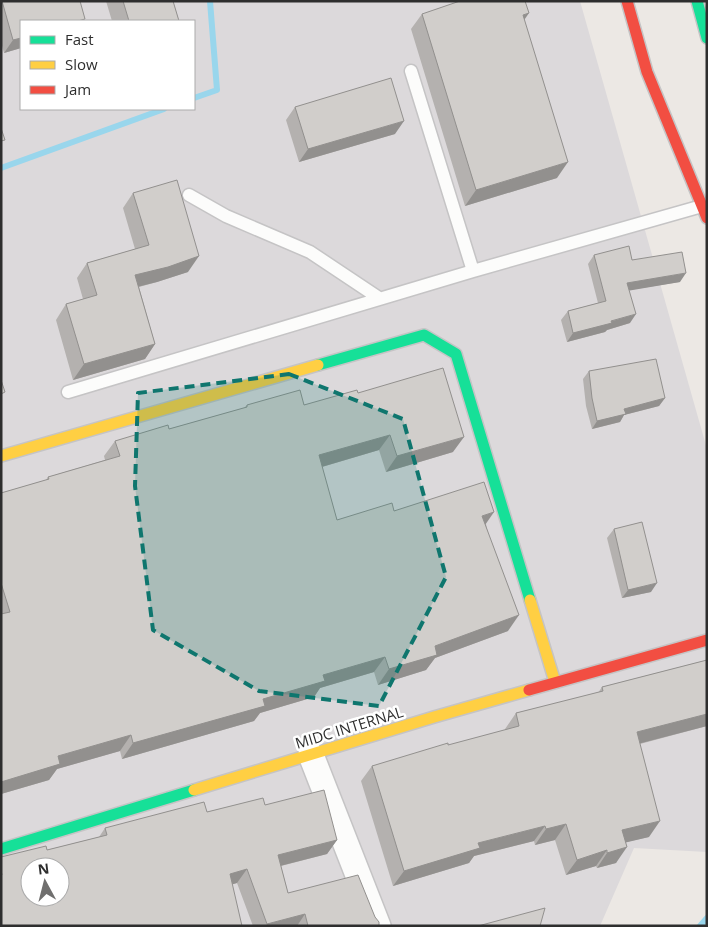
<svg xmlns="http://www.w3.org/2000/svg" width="708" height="927" font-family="'Open Sans',sans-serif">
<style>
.industrial{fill:#dcd9db;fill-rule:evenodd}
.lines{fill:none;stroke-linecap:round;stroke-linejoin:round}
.stream{stroke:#99d6ec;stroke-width:6}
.lane-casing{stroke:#c5c4c5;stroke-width:15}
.street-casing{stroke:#c5c4c5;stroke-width:28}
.fast-casing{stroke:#c5c4c5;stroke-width:14}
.slow-casing{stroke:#c5c4c5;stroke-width:14}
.jam-casing{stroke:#c5c4c5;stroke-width:14}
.lane{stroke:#fcfcfb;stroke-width:12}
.street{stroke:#fcfcfb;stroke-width:25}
.fast{stroke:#16e098;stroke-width:11}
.slow{stroke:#ffcf43;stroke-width:11}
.jam{stroke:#f24e42;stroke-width:11}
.wall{fill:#b4b1af}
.shaded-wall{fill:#92908e}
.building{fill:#d1cecb;stroke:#92908e;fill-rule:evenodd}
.marked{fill:#0f766e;fill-opacity:0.2;stroke:#0f766e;stroke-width:4;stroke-dasharray:10 6;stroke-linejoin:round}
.labels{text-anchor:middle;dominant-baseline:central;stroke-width:5;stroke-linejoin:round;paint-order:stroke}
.street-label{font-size:15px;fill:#2e2e2e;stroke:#fff}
</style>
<rect width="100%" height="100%" fill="#ece8e4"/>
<path class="industrial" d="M1 1H580L707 449V852L634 848 600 926H1ZM21 21H194V109H21ZM30 867H60V897H30Z"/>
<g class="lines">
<path class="stream" d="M194 98 217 90 210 1
M1 168 164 109
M700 926 707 918"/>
<defs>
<path id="lane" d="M411 71 473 271
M189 195 226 216 310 252 379 298
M68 392 473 271 702 206"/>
<path id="street" d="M311 755 378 926"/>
<path id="fast" d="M697 1 707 38
M318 365 424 335 456 354 530 600
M1 849 194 790"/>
<path id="slow" d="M1 456 318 365
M530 600 555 682
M194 790 434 717 529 690"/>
<path id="jam" d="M627 1 647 72 707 218
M529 690 707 640"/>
</defs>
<use href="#lane" class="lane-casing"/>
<use href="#street" class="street-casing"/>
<use href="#fast" class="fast-casing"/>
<use href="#slow" class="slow-casing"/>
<use href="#jam" class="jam-casing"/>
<use href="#lane" class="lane"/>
<use href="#street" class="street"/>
<use href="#fast" class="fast"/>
<use href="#slow" class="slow"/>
<use href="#jam" class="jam"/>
</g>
<path class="wall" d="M1 1H80L21 21V48L4 53 1 42Z
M106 1H173L179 21H112Z
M422 14 524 19 557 178 465 206 411 29Z
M295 107 395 134 299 162 286 120Z
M133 193 188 272 157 282 139 287 155 344 145 359 73 380 56 320 66 304 83 299 77 278 87 263 135 249 123 208Z
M594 255 632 260 680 282 629 290 630 323 607 330 605 332 567 342 561 320 568 311 598 303 588 264Z
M589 371 665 398 659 406 624 415 620 422 592 429 586 406 583 379Z
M358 393 453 452 386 472 379 450 322 467 337 520 394 511 486 524 508 631 435 658 426 670 378 685 374 672 320 688 314 697 260 713 254 721 122 759 120 751 57 769 49 780 1 794V493L46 480 48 477 105 460 104 456 115 441 169 429 244 408 247 405H304Z
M614 529 651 592 622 598 607 538Z
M707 660V726L640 744 649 837 626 842 616 863 597 868 596 866 566 875 555 840 535 845 534 841 474 856 469 863 393 886 361 781 372 766 505 730V729L516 713 598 693 602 687Z
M265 805 337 840 327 854 281 866 288 893 375 917 379 926H253L237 883 1 926V857L47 850 99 837 105 828 207 812Z"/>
<path class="shaded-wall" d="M529 13 518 29 523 15Z
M21 38V48L4 53 13 40Z
M404 121 395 134 299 162 308 149Z
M568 162 557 178 465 206 476 190Z
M199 256 188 272 157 282 125 290 135 275Z
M686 273 680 282 621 292 627 283Z
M636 314 630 323 607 330 605 332 567 342 573 333Z
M155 344 145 359 73 380 84 364Z
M665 398 659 406 624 415 620 422 592 429 597 421 624 409Z
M390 435 379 450 308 471 319 455Z
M464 437 453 452 386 472 397 456Z
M494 512 483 528 482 516Z
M657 583 651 592 622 598 628 590Z
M519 615 508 631 435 658 426 670 378 685 389 669 435 646Z
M385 657 374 672 320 688 314 697 260 713 254 721 122 759 133 743 263 699 323 675Z
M707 714V726L626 747 637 732Z
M131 735 120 751 57 769 49 780 1 794V782L58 756Z
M660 821 649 837 611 846 622 830Z
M566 824 555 840 535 845 546 829Z
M545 826 534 841 474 856 469 863 393 886 404 871 478 843Z
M337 840 327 854 268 869 278 855Z
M627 847 616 863 597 868 607 853Z
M607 850 596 866 566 875 577 860Z
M247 869 237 883 220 888 230 874Z
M305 914 297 926H266L267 924Z"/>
<path class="building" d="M2 1H80L85 19 78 21H21V38L13 40Z
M123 1H173L179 21H129Z
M460 1H525L529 13 523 15 568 162 476 190 422 14Z
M391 78 404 121 308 149 295 107Z
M1 128 5 140 1 141Z
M177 180 199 256 168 267 135 275 155 344 84 364 66 304 97 295 87 263 149 245 133 193Z
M629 246 632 260 682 252 686 273 627 283 636 314 611 321 612 323 573 333 568 311 606 301 594 255Z
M656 359 665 398 624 409 626 414 597 421 592 398 589 371Z
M443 368 464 437 397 456 390 435 319 455 337 520 392 503 394 511 484 482 494 512 482 516 519 615 435 646 437 655 389 669 385 657 323 675 325 681 263 699 265 706 133 743 131 735 58 756 60 764 1 782V614L10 612 1 583V493L49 479 48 477 120 456 115 441 168 425 169 429 247 407V405L300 390 304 405 357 390 358 393Z
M1 380 5 392 1 394Z
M642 522 657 583 628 590 614 529Z
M707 660V714L637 732 660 821 622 830 627 847 607 853V850L577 860 566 824 546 829 545 826 478 843 480 848 404 871 372 766 448 743V745L519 726 516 713 603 691 602 687Z
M324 790 337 840 278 855 288 893 358 875 375 917 379 922V926H308L305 914 267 924 247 869 230 874 242 926H1V876L2 875 1 870V857L46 846 47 850 107 835 105 828 204 802 207 812 263 798 265 805ZM30 867H60V897H30Z
M545 908 540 926H478Z"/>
<path class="marked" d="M289 374 403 419 446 577 379 706 259 691 153 630 135 486 138 393Z"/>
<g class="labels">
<g class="street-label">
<text transform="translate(349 727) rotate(-17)">MIDC INTERNAL</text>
</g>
</g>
<rect width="708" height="927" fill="none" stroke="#2e2e2e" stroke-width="5"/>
<rect x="20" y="20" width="175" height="90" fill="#ffffff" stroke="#ababab"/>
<rect x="30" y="36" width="25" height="8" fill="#16e098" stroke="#ababab"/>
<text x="65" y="45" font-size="15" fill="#2e2e2e">Fast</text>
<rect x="30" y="61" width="25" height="8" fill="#ffcf43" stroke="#ababab"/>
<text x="65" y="70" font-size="15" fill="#2e2e2e">Slow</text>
<rect x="30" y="86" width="25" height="8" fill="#f24e42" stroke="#ababab"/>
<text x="65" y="95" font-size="15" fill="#2e2e2e">Jam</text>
<g transform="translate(45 882) rotate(353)"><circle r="24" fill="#ffffff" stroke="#ababab"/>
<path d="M0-4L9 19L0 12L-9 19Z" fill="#706f6e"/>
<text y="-8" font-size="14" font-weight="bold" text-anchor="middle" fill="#2e2e2e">N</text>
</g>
</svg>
